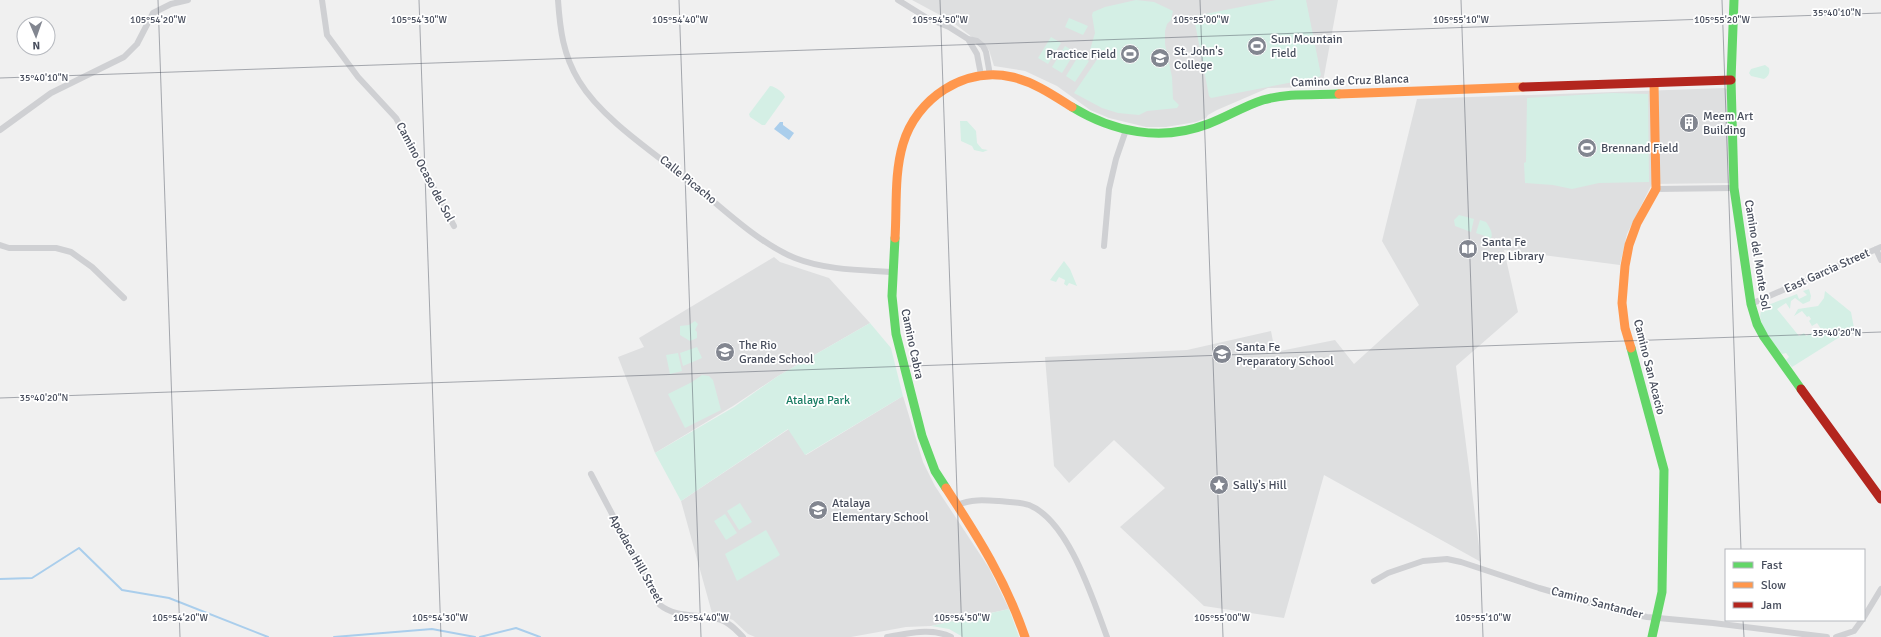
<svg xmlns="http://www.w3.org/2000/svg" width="1881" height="637" font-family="Signika,sans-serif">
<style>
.education{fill:#dedfe0}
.green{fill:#d4efe5}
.water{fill:#aaceec}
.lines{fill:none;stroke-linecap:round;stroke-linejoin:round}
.stream{stroke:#aaceec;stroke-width:2}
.street{stroke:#cfd0d3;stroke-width:6}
.fast{stroke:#63d668;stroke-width:9}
.slow{stroke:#ff974d;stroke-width:9}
.jam{stroke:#b3261e;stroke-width:9}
.ticks{fill:none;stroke:#474d5c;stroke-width:1;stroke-opacity:0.45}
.labels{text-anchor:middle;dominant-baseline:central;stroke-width:3.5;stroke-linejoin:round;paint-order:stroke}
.poi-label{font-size:12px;fill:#474d5c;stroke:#fff;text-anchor:start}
.street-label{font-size:12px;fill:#474d5c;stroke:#fff}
.park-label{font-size:12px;fill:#197c63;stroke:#fff}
.ticks-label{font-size:10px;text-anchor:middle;fill:#474d5c;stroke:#fff;stroke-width:3.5;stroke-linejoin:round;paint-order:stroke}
</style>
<rect width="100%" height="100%" fill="#f0f0f0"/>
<path class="education" d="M912 0H1338L1322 87 1268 88 1217 110 1208 115 1206 118 1196 122 1166 127H1146L1109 118 1090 110 1057 86 1025 71 994 66 989 50 951 21Z
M1724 88 1727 89 1729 183 1652 184 1627 234 1620 265 1504 250 1518 312 1456 366 1481 562 1324 475 1284 618 1204 606 1120 527 1165 488 1114 440 1069 483 1054 466 1045 357 1187 350 1271 331 1275 352 1335 340 1354 364 1419 305 1382 241 1417 99Z
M774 257 780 262 829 278 870 323 778 376 733 406 655 453 618 357 644 347 639 338Z
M903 396 923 462 935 486 989 568 1009 609 931 626 906 627 851 637H755L748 634 733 620 712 613 681 501 789 429 806 455Z"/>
<path class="green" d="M1136 0 1154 2 1173 11 1171 20 1167 24 1165 31V44L1172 77 1173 99 1179 105 1177 108 1147 111 1139 115 1118 113 1102 108 1074 93 1098 58 1090 50 1095 33 1092 15 1093 12 1105 7Z
M1276 0H1306L1321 75 1319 77 1211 98 1209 96 1194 18 1195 16Z
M1069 18 1088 26 1083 35 1065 27Z
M1051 37 1061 43 1048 64 1038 58Z
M1065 46 1075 52 1062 73 1052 67Z
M1079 55 1089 61 1075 82 1066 76Z
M1765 65 1769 68C1770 73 1769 76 1764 79L1751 76 1749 73 1751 69Z
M770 86C775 86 784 93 785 97L765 125H762L750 117 749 114Z
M1613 93 1648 94 1649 182 1599 183 1572 189 1553 185 1525 183 1524 163 1526 162 1527 98Z
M960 121H967L976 131 977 143 982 149 988 150 983 152 974 150 972 146 961 141Z
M1459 215 1474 219 1471 232 1455 226 1454 220Z
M1480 220 1486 222C1491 229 1496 238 1486 242L1487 240 1484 239 1485 236 1476 233Z
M1064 261 1070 269 1077 286 1069 283 1067 286 1064 284 1065 280 1059 277 1056 282 1050 280Z
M1809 289 1811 296 1810 301 1803 304 1795 298 1791 301 1790 309 1786 303 1777 309 1799 336 1804 333 1806 336 1821 329 1817 323 1812 326 1809 321 1811 319 1809 316 1807 317 1802 311 1794 316 1798 309 1818 306 1824 298 1825 291 1851 312 1854 328 1792 367 1786 360 1789 357 1786 353 1782 354C1775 344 1751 318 1764 308 1773 302 1787 298 1797 294L1799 299 1807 295 1803 291Z
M695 321 698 324 695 330 697 332V338L690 341 680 335V326L689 325Z
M870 323 891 348 903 396 805 455 788 429 681 501 655 453 734 407 778 376Z
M697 347 702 358 683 366 680 353Z
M678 353 682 371 670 374 666 355Z
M702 375 709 376 713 380 721 410 685 428 668 394 692 382Z
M740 503 752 522 739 530 727 511Z
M725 514 737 533 726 540 714 521Z
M766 530 780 555 737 581 725 554Z
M1009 609 1019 637H963L949 629 931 626Z"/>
<path class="water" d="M780 122H783V125L794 133 789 140 774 129Z"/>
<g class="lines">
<path class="stream" d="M0 579 32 578 79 548 122 590 169 598 268 637
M334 637 432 629 475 637
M480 637 516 628 540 637"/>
<path class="street" d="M322 0 327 35 358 77 396 118 454 226
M558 0C560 29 563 55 579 81 602 119 653 152 688 180 718 204 759 244 795 258 825 270 861 270 893 272
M898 0 927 18 949 27 968 39 977 41 983 46 986 52 990 75
M968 39 977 54 981 75
M0 130 51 93 124 57 137 44 153 13 171 4 188 0
M1656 189 1734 188
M0 245 9 248H56L71 252 92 267 124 298
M1104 246 1109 189 1116 159 1126 130
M1876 249 1881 260
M1751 304 1881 247
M591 474 660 605C677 619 701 613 721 620 730 623 736 630 743 637
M957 505C971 499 984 500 999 501 1009 502 1020 502 1029 505 1069 521 1093 600 1107 637
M1374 581 1388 573 1423 561 1447 559 1461 562 1539 588 1622 612 1647 617 1713 623 1827 637
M1864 617 1881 589
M887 637C907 634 931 627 951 637
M1836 637 1854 631 1862 620"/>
<path class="fast" d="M1734 0 1731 80 1734 188 1751 304 1757 324 1764 337 1801 389
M1072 107C1113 132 1161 142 1208 124 1227 117 1244 106 1263 100 1287 93 1314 95 1339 94
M895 238 892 296 896 334 922 436 935 471 946 488
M1631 348 1664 470 1662 592 1652 637"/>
<path class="slow" d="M1339 94 1523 87
M895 238C897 207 894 174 903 144 916 99 964 66 1012 77 1034 82 1053 95 1072 107
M1631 348 1625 328 1622 303 1625 266 1629 245 1637 223 1656 189 1654 83
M946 488C978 537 1006 581 1025 637"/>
<path class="jam" d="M1523 87 1731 80
M1801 389 1881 499"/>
</g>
<path class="ticks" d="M158 0 180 637M419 0 441 637M679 0 701 637M940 0 962 637M1200 0 1223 637M1461 0 1483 637M1722 0 1741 550M0 78 1881 13M0 398 1881 332M1743 620 1744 637"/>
<defs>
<symbol id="stadium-disc" viewBox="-11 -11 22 22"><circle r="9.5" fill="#828690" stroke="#fff"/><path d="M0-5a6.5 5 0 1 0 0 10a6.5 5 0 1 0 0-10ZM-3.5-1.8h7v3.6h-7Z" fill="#fff"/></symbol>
<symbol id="university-disc" viewBox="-11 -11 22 22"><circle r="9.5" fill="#828690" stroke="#fff"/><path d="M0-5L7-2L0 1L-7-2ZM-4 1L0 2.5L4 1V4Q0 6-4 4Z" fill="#fff"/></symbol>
<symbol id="building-disc" viewBox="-11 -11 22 22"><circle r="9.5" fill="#828690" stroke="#fff"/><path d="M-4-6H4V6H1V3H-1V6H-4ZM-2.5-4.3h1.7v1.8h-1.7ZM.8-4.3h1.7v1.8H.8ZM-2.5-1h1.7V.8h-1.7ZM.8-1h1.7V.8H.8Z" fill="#fff"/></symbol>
<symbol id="library-disc" viewBox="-11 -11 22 22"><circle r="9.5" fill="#828690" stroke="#fff"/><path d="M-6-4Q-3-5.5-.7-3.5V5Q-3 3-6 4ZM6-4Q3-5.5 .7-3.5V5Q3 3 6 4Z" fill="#fff"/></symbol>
<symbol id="school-disc" viewBox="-11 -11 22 22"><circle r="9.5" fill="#828690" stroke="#fff"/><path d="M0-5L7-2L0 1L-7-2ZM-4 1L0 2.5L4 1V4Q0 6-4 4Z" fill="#fff"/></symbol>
<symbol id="sight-disc" viewBox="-11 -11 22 22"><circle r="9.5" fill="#828690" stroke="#fff"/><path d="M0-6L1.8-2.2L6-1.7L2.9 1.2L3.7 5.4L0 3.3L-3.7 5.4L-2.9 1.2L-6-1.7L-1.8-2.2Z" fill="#fff"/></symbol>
</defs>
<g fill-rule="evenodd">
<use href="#stadium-disc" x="1246" y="35" width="22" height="22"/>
<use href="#stadium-disc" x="1119" y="43" width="22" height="22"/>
<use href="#university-disc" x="1149" y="47" width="22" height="22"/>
<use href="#building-disc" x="1678" y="112" width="22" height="22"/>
<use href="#stadium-disc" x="1576" y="137" width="22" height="22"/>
<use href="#library-disc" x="1457" y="238" width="22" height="22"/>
<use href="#school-disc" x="714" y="341" width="22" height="22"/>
<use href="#school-disc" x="1211" y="343" width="22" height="22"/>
<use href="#sight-disc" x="1208" y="474" width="22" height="22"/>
<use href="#school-disc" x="807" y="499" width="22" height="22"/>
</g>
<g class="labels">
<g class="poi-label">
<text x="1271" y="39">Sun Mountain<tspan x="1271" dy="14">Field</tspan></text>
<text x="1174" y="51">St. John's<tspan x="1174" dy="14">College</tspan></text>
<text x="1116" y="54" text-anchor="end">Practice Field</text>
<text x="1703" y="116">Meem Art<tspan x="1703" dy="14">Building</tspan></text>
<text x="1601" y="148">Brennand Field</text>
<text x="1482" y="242">Santa Fe<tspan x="1482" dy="14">Prep Library</tspan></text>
<text x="739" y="345">The Rio<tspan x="739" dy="14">Grande School</tspan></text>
<text x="1236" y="347">Santa Fe<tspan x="1236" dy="14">Preparatory School</tspan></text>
<text x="1233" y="485">Sally's Hill</text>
<text x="832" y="503">Atalaya<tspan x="832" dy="14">Elementary School</tspan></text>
</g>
<g class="street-label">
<text transform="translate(1350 81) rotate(-2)">Camino de Cruz Blanca</text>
<text transform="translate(425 172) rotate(62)">Camino Ocaso del Sol</text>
<text transform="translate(688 180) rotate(39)">Calle Picacho</text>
<text transform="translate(1757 255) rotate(81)">Camino del Monte Sol</text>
<text transform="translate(1827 271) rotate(-24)">East Garcia Street</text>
<text transform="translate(912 344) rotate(78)">Camino Cabra</text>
<text transform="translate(1649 367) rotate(76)">Camino San Acacio</text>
<text transform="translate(636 559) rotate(61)">Apodaca Hill Street</text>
<text transform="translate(1597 603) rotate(15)">Camino Santander</text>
</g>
<g class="park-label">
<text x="818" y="400">Atalaya Park</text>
</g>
</g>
<g class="ticks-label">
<text x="1837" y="16">35°40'10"N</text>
<text x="158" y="23">105°54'20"W</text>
<text x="419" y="23">105°54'30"W</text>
<text x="680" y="23">105°54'40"W</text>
<text x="940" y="23">105°54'50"W</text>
<text x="1201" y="23">105°55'00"W</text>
<text x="1461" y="23">105°55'10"W</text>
<text x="1722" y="23">105°55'20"W</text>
<text x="44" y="81">35°40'10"N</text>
<text x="1837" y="336">35°40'20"N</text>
<text x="44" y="401">35°40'20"N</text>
<text x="180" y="621">105°54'20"W</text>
<text x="440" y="621">105°54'30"W</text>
<text x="701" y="621">105°54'40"W</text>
<text x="962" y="621">105°54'50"W</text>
<text x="1222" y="621">105°55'00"W</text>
<text x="1483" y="621">105°55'10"W</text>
</g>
<rect x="1725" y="549" width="140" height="72" fill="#ffffff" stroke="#b5b8be"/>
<rect x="1733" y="562" width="20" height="6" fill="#63d668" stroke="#b5b8be"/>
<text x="1761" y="569" font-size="12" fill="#474d5c">Fast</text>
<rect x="1733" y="582" width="20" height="6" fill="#ff974d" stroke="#b5b8be"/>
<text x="1761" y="589" font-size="12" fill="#474d5c">Slow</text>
<rect x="1733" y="602" width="20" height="6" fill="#b3261e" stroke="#b5b8be"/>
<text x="1761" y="609" font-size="12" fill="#474d5c">Jam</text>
<g transform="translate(36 36) rotate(178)"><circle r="19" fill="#ffffff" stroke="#b5b8be"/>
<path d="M0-3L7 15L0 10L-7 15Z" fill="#828690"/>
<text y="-6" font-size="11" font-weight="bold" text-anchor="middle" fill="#474d5c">N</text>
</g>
</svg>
